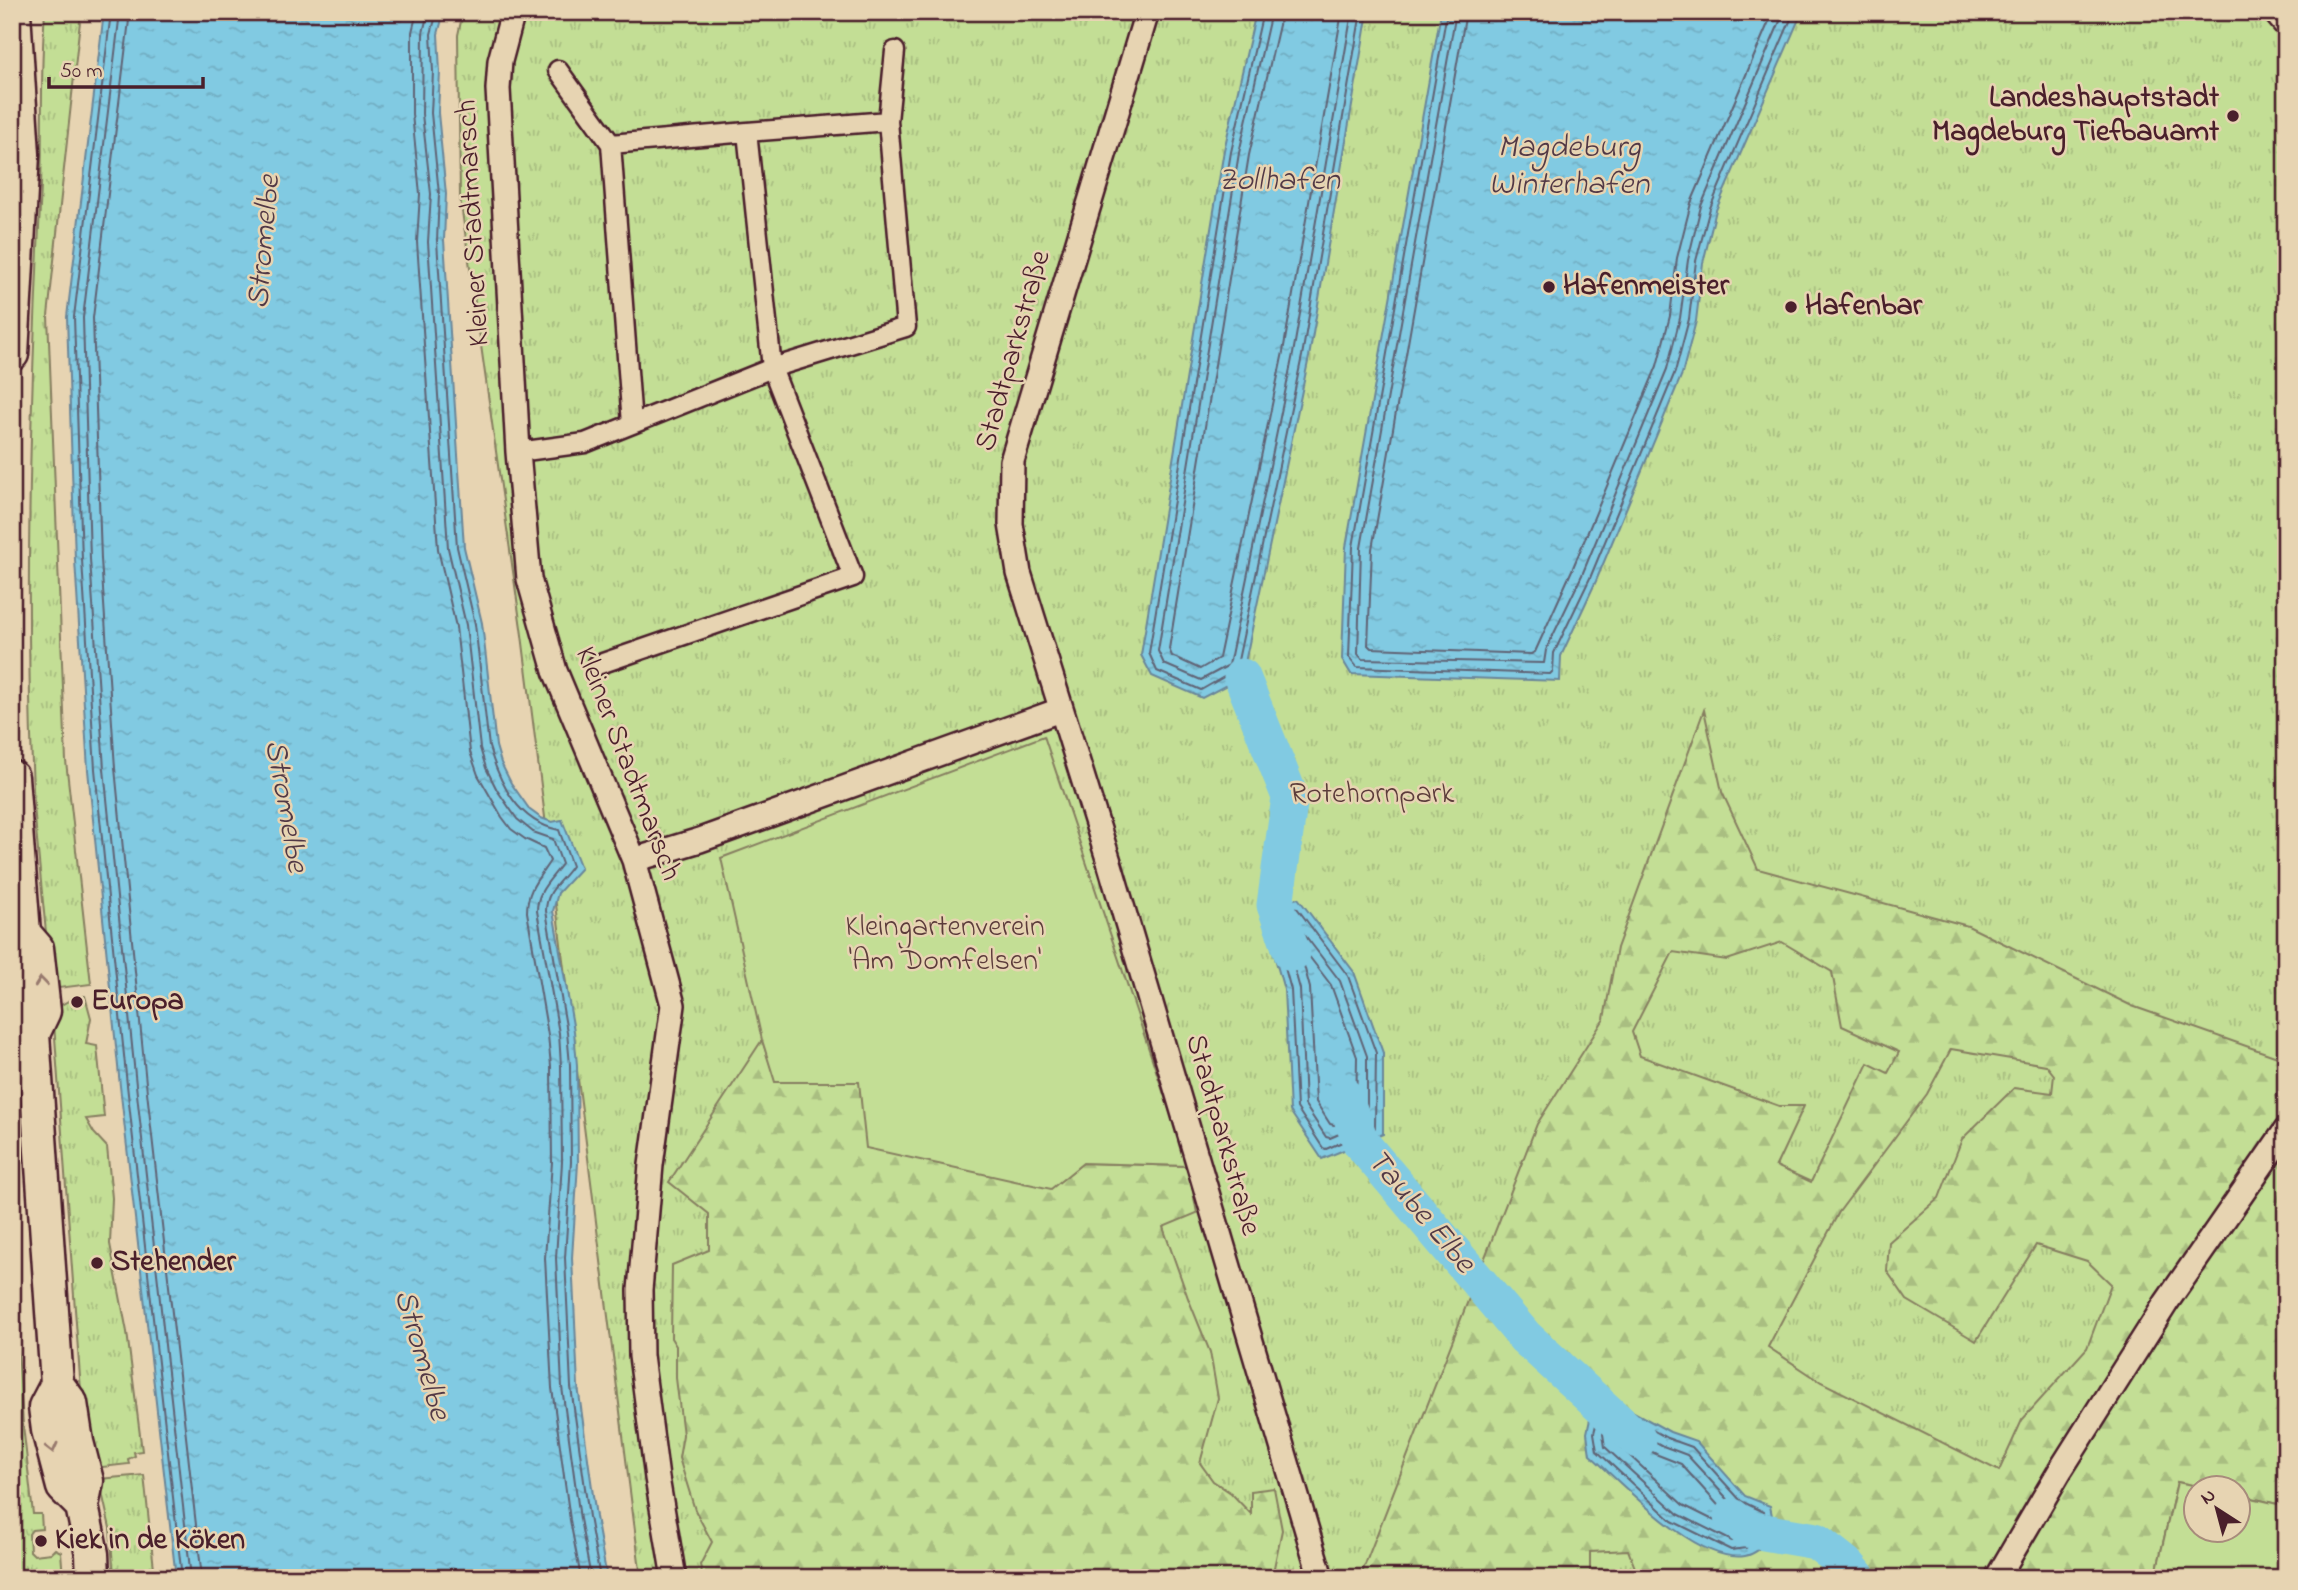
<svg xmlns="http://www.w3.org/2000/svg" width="2298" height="1590" font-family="'Indie Flower',sans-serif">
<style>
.grass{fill:url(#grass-tufts);stroke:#867e60;stroke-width:2;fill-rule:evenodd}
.forest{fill:url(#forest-firs);stroke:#867e60;stroke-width:2;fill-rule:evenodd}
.garden{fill:#c3de95;stroke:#867e60;stroke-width:2}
.water{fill:url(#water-ripples);stroke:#6b8699;stroke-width:2}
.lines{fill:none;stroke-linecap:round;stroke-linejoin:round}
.shore{stroke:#606374;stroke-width:2}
.river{stroke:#81cae2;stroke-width:37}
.pedestrian-casing{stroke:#4a1f2b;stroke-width:23}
.minor-casing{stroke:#4a1f2b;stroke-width:28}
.secondary-casing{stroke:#4a1f2b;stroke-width:37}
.pedestrian{stroke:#e7d4b2;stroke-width:18}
.minor{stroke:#e7d4b2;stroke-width:23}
.secondary{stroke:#e7d4b2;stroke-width:32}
.oneway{stroke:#987a6e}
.poi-dot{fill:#4a1f2b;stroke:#e7d4b2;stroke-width:2.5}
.labels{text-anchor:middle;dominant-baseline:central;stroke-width:5;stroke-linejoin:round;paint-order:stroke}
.poi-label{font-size:30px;font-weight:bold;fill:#4a1f2b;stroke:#e7d4b2;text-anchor:start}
.street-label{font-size:30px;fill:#4a1f2b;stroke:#e7d4b2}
.park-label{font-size:30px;fill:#5c3c3b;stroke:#e7d4b2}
.water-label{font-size:32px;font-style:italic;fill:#523946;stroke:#e7d4b2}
</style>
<defs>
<pattern id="grass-tufts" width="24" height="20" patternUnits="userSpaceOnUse" patternTransform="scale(1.75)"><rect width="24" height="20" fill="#c3de95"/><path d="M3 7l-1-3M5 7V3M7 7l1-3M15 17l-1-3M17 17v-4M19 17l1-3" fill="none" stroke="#a9be81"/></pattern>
<pattern id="forest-firs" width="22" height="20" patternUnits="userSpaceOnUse" patternTransform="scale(1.75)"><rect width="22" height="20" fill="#c3de95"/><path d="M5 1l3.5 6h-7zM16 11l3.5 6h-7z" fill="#a9be81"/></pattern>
<pattern id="water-ripples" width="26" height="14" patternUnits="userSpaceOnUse" patternTransform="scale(1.75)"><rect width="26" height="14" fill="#81cae2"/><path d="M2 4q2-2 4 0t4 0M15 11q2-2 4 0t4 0" fill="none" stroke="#71adc2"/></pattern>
</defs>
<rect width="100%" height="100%" fill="#e7d4b2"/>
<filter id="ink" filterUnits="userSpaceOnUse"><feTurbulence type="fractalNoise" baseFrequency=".0143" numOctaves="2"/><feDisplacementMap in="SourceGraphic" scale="14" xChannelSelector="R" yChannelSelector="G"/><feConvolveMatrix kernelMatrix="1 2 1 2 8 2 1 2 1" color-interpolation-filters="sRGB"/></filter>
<g filter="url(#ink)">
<path class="grass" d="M45 12H81L48 316 66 761 91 984 51 989C46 922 37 855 33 789 24 588 31 387 41 186 43 128 40 70 45 12Z
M463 12H2286V1578H641L522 635 460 197 458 35ZM2196 1488H2238V1530H2196Z
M85 996 91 1018 86 1044 97 1046 104 1117 86 1119 94 1133 107 1147 112 1198 110 1244 127 1332 142 1451 134 1452 135 1456 128 1459 129 1464 94 1468 83 1418 53 1010 75 997Z
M12 1257 23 1425 33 1514H41L42 1529 32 1530 29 1534 30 1551 34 1555 51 1553 55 1549 61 1552 63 1578H12Z
M144 1475 155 1578H114L110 1528 99 1479Z"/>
<path class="forest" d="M1704 710 1722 792 1758 869 1968 926 2132 1006 2286 1060V1506L2239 1495 2238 1488H2207L2177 1482 2155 1578H1639L1628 1550 1590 1552V1578H1364L1363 1570 1537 1124 1604 1019 1617 948ZM1782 942 1832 972 1842 1026 1899 1052 1888 1073 1868 1063 1811 1182 1776 1166 1804 1106H1779L1640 1056 1632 1032 1673 952 1727 960ZM1951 1049 2046 1065 2054 1075 2052 1093 2014 1088 1962 1139 1939 1198 1889 1242 1887 1271 1907 1300 1976 1341 2036 1245 2087 1261 2111 1284 2087 1348 2022 1420 1999 1471 1821 1382 1768 1347 1839 1212 1927 1094Z
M762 1040 776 1082H859L1051 1188 1083 1163 1188 1166 1197 1213 1163 1227 1188 1298 1210 1352 1218 1398 1200 1463 1213 1481 1231 1493 1251 1514V1491L1274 1488 1282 1530 1272 1577 703 1578 700 1565 712 1542 695 1510 679 1458 683 1435 676 1378V1346L671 1338 672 1265 709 1250V1214L669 1182Z"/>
<path class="garden" d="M1044 736 1188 1166 1083 1163 1051 1189 866 1148 859 1082H775L762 1040 721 858Z
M2177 1482 2207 1488H2196V1530H2238L2239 1495 2286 1506V1578H2155Z"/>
<path class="water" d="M104 12H444L438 34 440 72 438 113 446 194 444 240 464 547 482 623 496 746 501 763 511 783 530 810 541 818 552 822 562 820 581 868 558 893 553 911 574 1031 577 1065 578 1163 572 1258 578 1386 596 1517 607 1578H176L120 1086 88 770 75 560 67 317Z
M1256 12H1368L1309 357 1242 677 1202 698 1152 676 1141 655 1224 150Z
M1441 12H1802L1716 210 1703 263 1696 321 1682 374 1596 581 1561 656 1560 681 1351 674 1342 659 1346 547Z
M1298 898 1354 972 1383 1053V1134L1322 1159 1290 1111 1284 990 1266 926 1275 905Z
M1612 1400 1670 1432 1696 1441 1745 1496 1770 1506 1776 1535C1767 1543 1756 1554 1745 1556 1696 1564 1624 1485 1590 1455L1587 1433 1592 1410Z"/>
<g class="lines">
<path class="shore" d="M111 12 74 317 82 560 95 769 127 1085 182 1578
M120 12 83 318 90 559 104 769 136 1085 191 1578
M130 12 93 318 101 559 115 768 146 1083 202 1578
M417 12 412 32V114L420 194 417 242 438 549 456 627 470 752 478 775 502 817 511 829 525 839 544 848 550 861C539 878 527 889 527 912L548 1035 551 1066 552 1162 545 1258 552 1388 570 1520 581 1578
M428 12 423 33 422 114 431 194 428 242 448 548 466 625 480 748 486 768 497 790 517 819 533 832 553 839 562 864C551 880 537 890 537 911L559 1033 561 1066 562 1162 556 1258 562 1387 580 1519 591 1578
M437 12 431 34 433 72 431 113 439 194 437 241 457 547 475 624 489 747C500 784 518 822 559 830L572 866C562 881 546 890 546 911L567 1032 570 1065 571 1162 565 1258 571 1387 589 1517 600 1578
M1263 12 1231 152 1149 653 1157 671 1201 690 1236 670 1302 356 1361 12
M1271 12 1239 153 1158 651 1164 664 1201 680 1229 665 1293 354 1352 12
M1282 12 1249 155 1169 649 1172 656 1200 669 1219 658 1283 352 1342 12
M1447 12 1353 547 1349 657 1357 667 1550 674 1553 671 1554 653 1590 578 1675 372 1689 319 1696 261 1710 208 1794 12
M1456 12 1361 548 1358 654 1362 659 1544 663 1546 650 1582 575 1667 369 1680 318 1688 260 1701 206 1784 12
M1466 12 1372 549 1368 645 1371 648 1531 654 1535 652 1572 570 1657 366 1670 316 1677 258 1691 203 1773 12
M1293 907 1297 908 1348 976 1376 1053 1375 1128 1326 1149 1323 1148 1297 1108 1291 990 1274 927 1280 911Z
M1291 917 1340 981 1367 1056V1122L1330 1138 1326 1137 1305 1105 1300 989 1283 928 1286 919Z
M1304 954 1308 955 1331 985 1357 1057 1356 1115 1334 1125 1330 1124 1316 1102 1310 988 1302 958Z
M1613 1408 1667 1438 1692 1447 1741 1501 1764 1512 1767 1533 1746 1548 1731 1550 1672 1521 1597 1451 1594 1433 1598 1416Z
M1613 1418 1663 1446 1687 1455 1735 1507 1756 1518 1758 1530 1743 1540 1732 1541 1678 1514 1605 1447 1603 1434 1606 1423Z
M1616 1433 1658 1455 1681 1464 1726 1514 1742 1523 1743 1528 1733 1530 1683 1505 1615 1442 1614 1436Z"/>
<path class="river" d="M1242 677 1290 797 1275 905 1292 953
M1344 1096 1361 1143 1525 1337 1638 1440
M1732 1517 1747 1529 1816 1541 1849 1567 1858 1578"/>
<defs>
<path id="pedestrian" d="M558 70 611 144 747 132 772 368 853 577 597 665
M747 132 888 121
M611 144 632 424
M518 452 585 443 772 368 906 327 888 121 895 51"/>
<path id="minor" d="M513 12 500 61 498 89 518 452 529 579 555 671 634 860 673 1005 651 1165 640 1290 641 1356 657 1478 674 1578
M1147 12 1012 461 1011 524 1019 573 1110 865 1321 1578
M2275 12 2286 25
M634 860 700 840 1060 710
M1997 1578 2061 1469 2166 1303 2286 1130"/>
<path id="secondary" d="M12 354 23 154 14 12
M12 777 24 933 37 948 44 1011 33 1034 57 1384 45 1407 48 1430 63 1487 82 1506
M24 933 13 950 16 1001 17 1013 33 1034
M57 1384 71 1403 77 1442 87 1481 82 1506 92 1554 93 1578"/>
</defs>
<use href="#pedestrian" class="pedestrian-casing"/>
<use href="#minor" class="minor-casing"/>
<use href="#secondary" class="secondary-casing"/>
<use href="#pedestrian" class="pedestrian"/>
<use href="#minor" class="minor"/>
<use href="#secondary" class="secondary"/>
</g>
<defs><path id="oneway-chevron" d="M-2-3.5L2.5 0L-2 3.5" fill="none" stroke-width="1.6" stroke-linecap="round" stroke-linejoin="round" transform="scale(1.75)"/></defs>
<g class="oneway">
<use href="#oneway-chevron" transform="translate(41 982) rotate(-96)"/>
<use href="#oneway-chevron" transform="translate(52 1448) rotate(76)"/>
</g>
</g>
<g class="poi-dot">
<circle cx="2233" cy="116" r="7"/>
<circle cx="1549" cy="287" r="7"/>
<circle cx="1791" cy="307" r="7"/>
<circle cx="77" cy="1002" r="7"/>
<circle cx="97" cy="1263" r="7"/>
<circle cx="41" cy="1541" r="7"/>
</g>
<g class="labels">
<g class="poi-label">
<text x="2219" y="99" text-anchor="end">Landeshauptstadt<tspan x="2219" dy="34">Magdeburg Tiefbauamt</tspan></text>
<text x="1563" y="287">Hafenmeister</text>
<text x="1805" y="307">Hafenbar</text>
<text x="91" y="1002">Europa</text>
<text x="111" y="1263">Stehender</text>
<text x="55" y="1541">Kiek in de Köken</text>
</g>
<g class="street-label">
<text transform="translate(474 223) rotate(-93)">Kleiner Stadtmarsch</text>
<text transform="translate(1014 351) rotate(-74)">Stadtparkstraße</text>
<text transform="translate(627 764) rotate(69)">Kleiner Stadtmarsch</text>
<text transform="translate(1222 1135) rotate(74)">Stadtparkstraße</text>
</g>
<g class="park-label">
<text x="1372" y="795">Rotehornpark</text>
<text x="945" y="928">Kleingartenverein<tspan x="945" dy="34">'Am Domfelsen'</tspan></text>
</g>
<g class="water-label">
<text x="1569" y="148">Magdeburg<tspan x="1569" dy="37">Winterhafen</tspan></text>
<text x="1279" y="181">Zollhafen</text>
<text transform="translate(265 242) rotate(-85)">Stromelbe</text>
<text transform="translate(285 806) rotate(80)">Stromelbe</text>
<text transform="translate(1420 1212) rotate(50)">Taube Elbe</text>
<text transform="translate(421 1355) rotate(74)">Stromelbe</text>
</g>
</g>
<rect width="2298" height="1590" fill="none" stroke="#e7d4b2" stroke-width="42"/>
<rect x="21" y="21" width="2256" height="1548" fill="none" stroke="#4a1f2b" stroke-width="2.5" filter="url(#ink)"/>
<g transform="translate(2217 1509) rotate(324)"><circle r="33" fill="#e7d4b2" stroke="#a88c7c" stroke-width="2"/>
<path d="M0-5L12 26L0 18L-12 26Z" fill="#4a1f2b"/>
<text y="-10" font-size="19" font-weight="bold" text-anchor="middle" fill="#4a1f2b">N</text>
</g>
<path d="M49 77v10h154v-10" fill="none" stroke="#4a1f2b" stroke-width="3.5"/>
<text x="60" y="77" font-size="21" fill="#4a1f2b" stroke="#e7d4b2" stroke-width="5" paint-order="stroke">50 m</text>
</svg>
